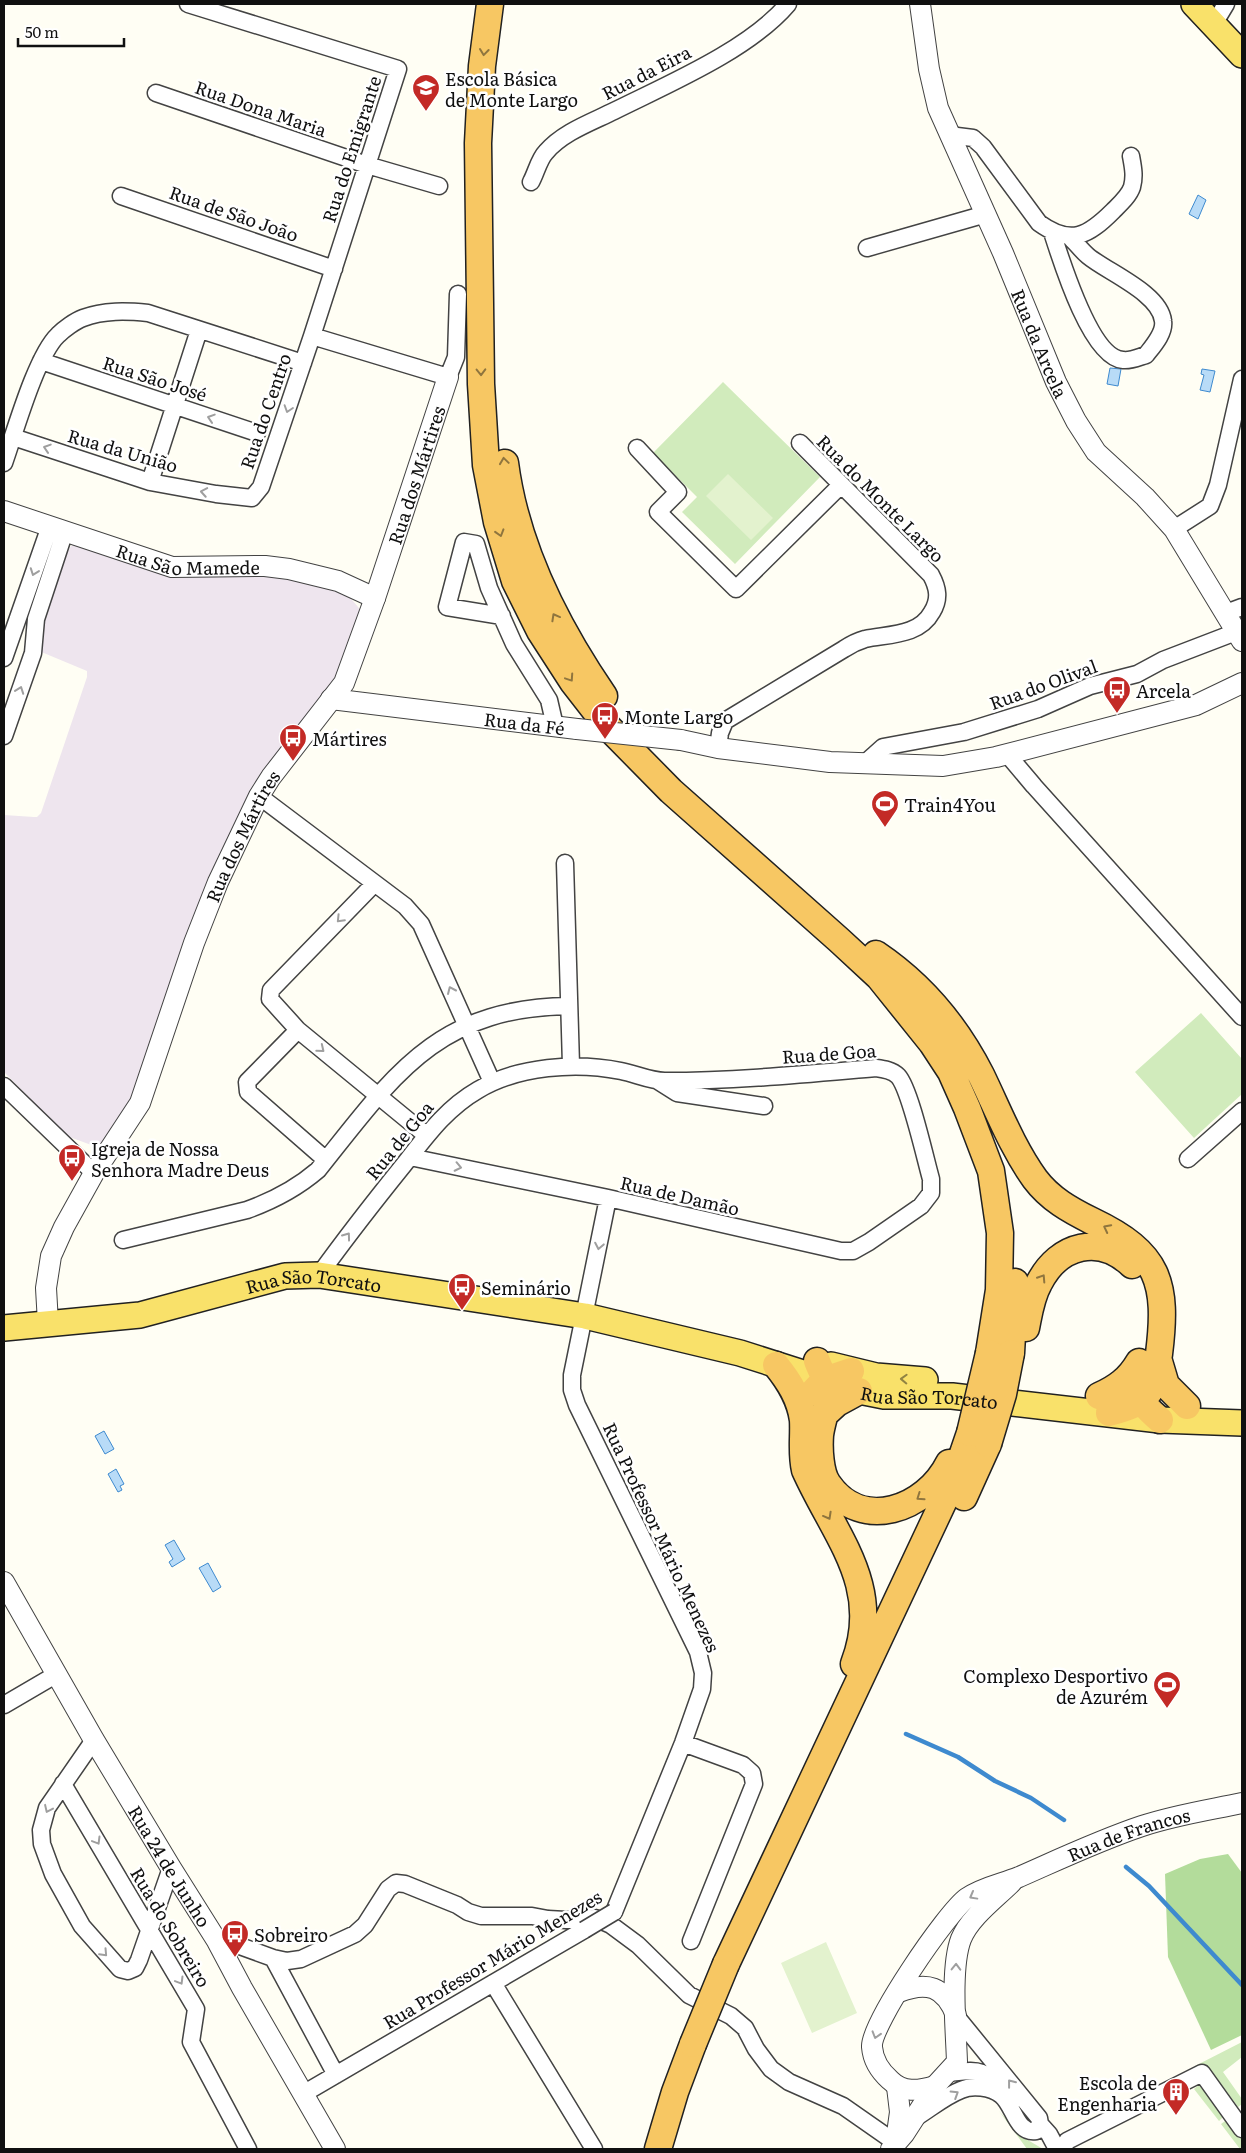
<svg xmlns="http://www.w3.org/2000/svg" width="1246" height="2153" font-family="Literata,serif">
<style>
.industrial{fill:#eee5ee}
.green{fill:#d1ebbc}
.forest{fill:#b3dc9b}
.pitch{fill:#e3f2ce}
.water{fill:#b8dbf7;stroke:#3e8acf}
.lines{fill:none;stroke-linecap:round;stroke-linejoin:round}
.stream{stroke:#3e8acf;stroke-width:4.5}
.minor-casing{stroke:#434343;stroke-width:19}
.tertiary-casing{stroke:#434343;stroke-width:22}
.primary-casing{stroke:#212121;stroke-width:28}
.trunk-casing{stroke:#212121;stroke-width:29}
.minor{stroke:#fff;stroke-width:16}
.tertiary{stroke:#fff;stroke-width:20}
.primary{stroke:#f9e16a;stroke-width:25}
.trunk{stroke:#f7c763;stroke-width:26}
.minor-bridge-casing{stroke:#434343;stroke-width:19;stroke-linecap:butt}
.tertiary-bridge-casing{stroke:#434343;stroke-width:22;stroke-linecap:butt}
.trunk-bridge-casing{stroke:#212121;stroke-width:29;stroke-linecap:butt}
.minor-bridge{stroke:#fff;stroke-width:16}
.tertiary-bridge{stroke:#fff;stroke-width:20}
.trunk-bridge{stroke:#f7c763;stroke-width:26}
.oneway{stroke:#8f753e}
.oneway2{stroke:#9f9f9f}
.oneway3{stroke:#908342}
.labels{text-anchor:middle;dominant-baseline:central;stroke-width:5;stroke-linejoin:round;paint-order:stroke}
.street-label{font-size:18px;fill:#101010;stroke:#fff}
.poi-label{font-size:18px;fill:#101010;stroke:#fff;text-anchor:start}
</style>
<rect width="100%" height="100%" fill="#fffef4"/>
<path class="industrial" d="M76 544 273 572 345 592 359 608 363 616 344 667 276 754 253 789 133 1105 102 1149 67 1136 4 1072V815L34 817H37L41 813 87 677V671L39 651 43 618 67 553 71 546Z"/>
<path class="green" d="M723 382 820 477 735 564 682 512 697 497 653 453Z
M1201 1013 1242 1059V1094L1194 1138 1135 1072Z
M1242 2042V2057L1223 2072 1242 2099V2104L1238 2107 1209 2068 1196 2071 1195 2066Z
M1201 2083 1225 2115 1219 2121 1194 2089Z
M999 2111 1021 2136 1043 2149H1027Z
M1228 2119 1242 2139V2149H1240L1221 2124Z"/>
<path class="forest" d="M1228 1854 1242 1873V2035L1211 2050 1168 1957 1165 1874 1200 1859Z"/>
<path class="pitch" d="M728 474 773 518 751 540 706 496Z
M826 1942 857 2013 812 2033 781 1963Z"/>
<path class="water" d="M1198 195 1206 200 1198 219 1189 214Z
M1110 368 1121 369 1118 386 1107 384Z
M1202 369 1215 371 1210 392 1200 390 1204 375 1201 374Z
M104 1431 114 1449 105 1454 95 1436Z
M116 1469 124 1484 120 1486 122 1490 118 1492 108 1474Z
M174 1540 185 1559 172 1567 169 1562 173 1559 165 1545Z
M208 1563 221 1587 213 1592 199 1568Z"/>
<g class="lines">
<path class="stream" d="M906 1734 958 1757 995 1781 1031 1798 1064 1820
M1126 1867 1149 1886 1242 1985"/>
<defs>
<path id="minor" d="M1214 24 1226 4
M156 93 367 165 439 186
M949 135 973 138 983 147 1039 223C1071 246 1088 236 1113 211 1120 204 1129 196 1132 187 1135 176 1133 167 1131 156
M531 182C536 173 539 159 546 152 563 132 592 122 614 111 668 84 749 50 788 4
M121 196 334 269
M1052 232C1061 260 1091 358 1123 360 1131 361 1139 357 1146 355 1153 346 1165 333 1163 321 1160 293 1107 272 1088 256 1081 250 1076 243 1069 236
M867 248 986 214
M312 336 448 377 456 357 458 294
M41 361 257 433
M13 437 150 482 216 494 252 498 261 487 312 336 398 69 188 4
M637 448 678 492 658 512 736 589 840 486
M4 463C15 432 36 356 58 335 64 329 75 321 83 318 104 310 127 311 148 313L303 363
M150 482 199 330
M1174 529 1210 506 1218 485 1242 379
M1226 613 1242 607
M502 616 447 607 464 542 476 544 489 588 514 644 549 700 555 726
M4 658 50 526
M4 736 33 653 36 619 65 531
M718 748 720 733 725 721 844 649C850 645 858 641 865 639 889 634 919 636 932 612 940 599 938 588 931 575L800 443
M1007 754 1034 786 1242 1017
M864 764 883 747 964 732 1038 709 1090 686 1137 674 1163 660 1236 632
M259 796 405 906 421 924 492 1082
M565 863 571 1065
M374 884 271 990 270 999 298 1030 426 1135
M298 1030 247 1082 248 1092 326 1160
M658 1081 677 1093 764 1106
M4 1086 94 1173
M1188 1159 1242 1111
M608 1198 572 1375V1390L577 1405 698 1652 703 1673 702 1689 683 1743 614 1912
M123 1240 247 1210C272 1201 297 1188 318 1170 394 1075 436 1008 569 1006
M319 1275C345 1239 373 1203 402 1167 425 1138 445 1109 478 1090 518 1066 576 1062 621 1071 636 1074 650 1081 665 1081 736 1081 806 1074 876 1068 884 1069 892 1070 898 1076 910 1089 925 1158 931 1179V1193L921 1206 869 1242 853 1251H841L608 1198 410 1157
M4 1705 57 1674
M94 1740 47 1808 41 1830 42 1844 53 1874 82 1926 120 1969 128 1971 135 1968 139 1960 171 1868
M683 1743 743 1765 752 1773 754 1784 691 1941
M63 1784 196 2009 191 2042 248 2149
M217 1941H226L273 1958 287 1961 301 1959 355 1934 365 1925 388 1889 396 1883 405 1884 457 1905 468 1912 481 1916H532L548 1919 566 1920 595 1918 611 1925 638 1945 689 1995 731 2016 745 2028 756 2049 771 2069 789 2082 843 2106 896 2143
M273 1958 336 2075
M493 1983 594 2149
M948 2073C977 2070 985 2066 1001 2095
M303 2094 584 1930
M915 2118C930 2109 945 2096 961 2090 972 2085 991 2087 1001 2095 1014 2105 1016 2134 1036 2131L1040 2124 1039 2118 956 2016
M1040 2124 1049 2134 1057 2149
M1063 2149 1067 2141 1202 2073 1242 2129"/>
<g id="tertiary">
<path id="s1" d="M920 4 929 69 938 108 1003 253 1056 382 1076 421 1096 452 1145 497 1174 529 1242 641"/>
<path id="s2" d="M4 511 172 567 265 566 289 569 338 581 375 598"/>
<path id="s3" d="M331 699 577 729"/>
<path d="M681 740 718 748 830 762 943 766 996 757 1196 705 1242 683"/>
<path id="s4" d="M48 1323 46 1288 51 1256 64 1227 94 1173 140 1103 194 943 218 882 259 796 271 777 344 683 375 598 448 377"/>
<path id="s5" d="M4 1582 94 1740 171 1868 217 1941 242 1988 335 2149"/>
<path d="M899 1992C927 1981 944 1986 956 2015"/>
<path id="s6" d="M935 2086C918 2091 903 2093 890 2080 881 2072 873 2060 872 2047 870 2025 947 1912 967 1898 983 1887 1002 1884 1019 1877 1060 1859 1100 1840 1142 1826 1175 1815 1209 1810 1242 1803"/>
<path d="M896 2141 900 2112 897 2087"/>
<path d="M891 2149 904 2134 935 2086 957 2062C956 2030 950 1968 961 1939 970 1917 995 1899 1012 1882"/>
</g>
<g id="primary">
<path d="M1194 4 1242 55"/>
<path id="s7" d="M4 1328 140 1315 285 1276 319 1275 585 1316 740 1353 859 1391 884 1396H952L1160 1420 1242 1423"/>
<path d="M831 1365 876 1376 925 1380"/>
</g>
<path id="trunk" d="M490 4 482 66 478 143 481 384 486 465 497 522 515 581 540 631 573 682 608 727 671 791 839 940 879 977 932 1043 951 1072 967 1108 991 1171 1000 1233 999 1290 989 1353
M505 463C516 548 556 626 604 696
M876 954C922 985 956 1026 981 1075 998 1110 1012 1147 1035 1179 1050 1199 1070 1210 1092 1221 1159 1253 1168 1282 1159 1354 1153 1396 1149 1402 1109 1413
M1026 1328C1029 1313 1031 1297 1039 1283 1059 1244 1100 1234 1132 1265
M1011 1353 1015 1282
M1158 1358 1166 1385 1187 1406
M817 1361C820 1370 827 1380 827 1390 829 1405 822 1420 820 1435 819 1449 820 1473 828 1484 862 1533 926 1509 949 1463
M776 1365C789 1381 800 1398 803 1420 804 1437 801 1453 805 1470 835 1537 884 1586 854 1664
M1139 1385C1139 1402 1148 1410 1160 1420
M813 1392 824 1380 851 1371
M1099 1396C1117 1388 1129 1379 1139 1362
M825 1414 837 1403 859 1391
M964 1497 988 1444
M726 1964 955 1477 970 1433
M658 2149 675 2092 693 2044"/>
</defs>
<use href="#minor" class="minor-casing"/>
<use href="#tertiary" class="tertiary-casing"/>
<use href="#primary" class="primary-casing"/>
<use href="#trunk" class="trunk-casing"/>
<use href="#minor" class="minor"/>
<use href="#tertiary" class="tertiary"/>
<use href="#primary" class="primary"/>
<use href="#trunk" class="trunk"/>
<defs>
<path id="minor-bridge" d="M584 1930 614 1912"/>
<path id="tertiary-bridge" d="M577 729 681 740"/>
<path id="trunk-bridge" d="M970 1433 989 1353
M988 1444 1003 1394 1011 1353
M693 2044 726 1964"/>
</defs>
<use href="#minor-bridge" class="minor-bridge-casing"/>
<use href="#tertiary-bridge" class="tertiary-bridge-casing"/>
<use href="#trunk-bridge" class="trunk-bridge-casing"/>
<use href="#minor-bridge" class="minor-bridge"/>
<use href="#tertiary-bridge" class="tertiary-bridge"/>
<use href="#trunk-bridge" class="trunk-bridge"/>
</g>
<defs><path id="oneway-chevron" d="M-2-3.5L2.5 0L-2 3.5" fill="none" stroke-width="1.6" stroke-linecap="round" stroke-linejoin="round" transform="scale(1.25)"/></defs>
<g class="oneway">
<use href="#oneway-chevron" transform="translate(484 52) rotate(97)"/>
<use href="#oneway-chevron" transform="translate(481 372) rotate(89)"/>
<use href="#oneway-chevron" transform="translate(504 461) rotate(-98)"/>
<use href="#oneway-chevron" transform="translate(500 533) rotate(73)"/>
<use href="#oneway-chevron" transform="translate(555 617) rotate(-119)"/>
<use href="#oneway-chevron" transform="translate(570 678) rotate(56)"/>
<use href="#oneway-chevron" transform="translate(1107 1228) rotate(-153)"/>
<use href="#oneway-chevron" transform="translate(1042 1278) rotate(-57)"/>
<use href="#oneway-chevron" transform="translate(920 1497) rotate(145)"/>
<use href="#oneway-chevron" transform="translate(828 1516) rotate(61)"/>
</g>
<g class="oneway2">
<use href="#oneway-chevron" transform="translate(288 409) rotate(108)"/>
<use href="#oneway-chevron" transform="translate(211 418) rotate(-162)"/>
<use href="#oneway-chevron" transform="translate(47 448) rotate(-162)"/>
<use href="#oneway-chevron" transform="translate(204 492) rotate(-170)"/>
<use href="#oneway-chevron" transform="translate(34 572) rotate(110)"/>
<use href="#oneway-chevron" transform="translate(20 690) rotate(-70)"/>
<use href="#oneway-chevron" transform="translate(340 919) rotate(134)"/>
<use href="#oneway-chevron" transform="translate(451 990) rotate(-114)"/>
<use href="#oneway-chevron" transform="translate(321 1049) rotate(39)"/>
<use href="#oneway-chevron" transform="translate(458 1167) rotate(12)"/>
<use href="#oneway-chevron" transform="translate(347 1236) rotate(-54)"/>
<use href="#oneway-chevron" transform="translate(599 1246) rotate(101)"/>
<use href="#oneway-chevron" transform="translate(48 1809) rotate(115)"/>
<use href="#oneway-chevron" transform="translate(97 1841) rotate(59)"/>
<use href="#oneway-chevron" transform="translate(973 1896) rotate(151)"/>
<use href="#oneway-chevron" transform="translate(104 1953) rotate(47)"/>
<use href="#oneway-chevron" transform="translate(956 1967) rotate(-89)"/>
<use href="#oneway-chevron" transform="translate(180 1981) rotate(59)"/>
<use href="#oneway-chevron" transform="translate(876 2035) rotate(107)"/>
<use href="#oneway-chevron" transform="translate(1011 2083) rotate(-128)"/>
<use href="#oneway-chevron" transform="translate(955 2094) rotate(-32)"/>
</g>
<use class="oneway3" href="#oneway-chevron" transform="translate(904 1379) rotate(-178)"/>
<defs>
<symbol id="school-pin" viewBox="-11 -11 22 30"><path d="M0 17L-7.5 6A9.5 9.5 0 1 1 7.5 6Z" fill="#c32a26" stroke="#fff"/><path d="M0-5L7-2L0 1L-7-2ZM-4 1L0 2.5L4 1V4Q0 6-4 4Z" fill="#fff"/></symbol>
<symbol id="bus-pin" viewBox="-11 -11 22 30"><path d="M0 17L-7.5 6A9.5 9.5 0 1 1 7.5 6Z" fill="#c32a26" stroke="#fff"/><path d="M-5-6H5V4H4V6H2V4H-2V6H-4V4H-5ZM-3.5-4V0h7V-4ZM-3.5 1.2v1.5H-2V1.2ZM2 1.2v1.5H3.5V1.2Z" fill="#fff"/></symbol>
<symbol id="stadium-pin" viewBox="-11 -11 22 30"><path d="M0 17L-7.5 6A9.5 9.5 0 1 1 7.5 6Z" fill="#c32a26" stroke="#fff"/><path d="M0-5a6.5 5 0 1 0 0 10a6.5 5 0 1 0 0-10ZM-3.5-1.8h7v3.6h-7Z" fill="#fff"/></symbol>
<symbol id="building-pin" viewBox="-11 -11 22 30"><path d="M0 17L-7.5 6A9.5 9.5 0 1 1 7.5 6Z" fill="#c32a26" stroke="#fff"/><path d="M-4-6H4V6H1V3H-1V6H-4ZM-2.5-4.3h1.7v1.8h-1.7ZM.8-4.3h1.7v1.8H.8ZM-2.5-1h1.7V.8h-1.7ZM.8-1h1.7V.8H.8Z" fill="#fff"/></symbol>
</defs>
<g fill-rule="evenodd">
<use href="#school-pin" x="410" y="72" width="32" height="43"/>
<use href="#bus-pin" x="1101" y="674" width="32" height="43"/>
<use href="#bus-pin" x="589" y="700" width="32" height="43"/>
<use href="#bus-pin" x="277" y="722" width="32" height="43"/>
<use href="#stadium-pin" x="869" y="788" width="32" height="43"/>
<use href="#bus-pin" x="56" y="1142" width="32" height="43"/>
<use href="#bus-pin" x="446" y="1271" width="32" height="43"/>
<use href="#stadium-pin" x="1151" y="1669" width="32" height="43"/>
<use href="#bus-pin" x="219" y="1918" width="32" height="43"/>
<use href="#building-pin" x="1160" y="2076" width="32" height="43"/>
</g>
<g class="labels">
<g class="street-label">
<text transform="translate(646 72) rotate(-27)">Rua da Eira</text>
<text transform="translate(261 108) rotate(19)">Rua Dona Maria</text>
<text transform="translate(351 149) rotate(-72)">Rua do Emigrante</text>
<text transform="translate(234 213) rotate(19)">Rua de São João</text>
<text stroke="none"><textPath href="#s1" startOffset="362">Rua da Arcela</textPath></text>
<text transform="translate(155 378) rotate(18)">Rua São José</text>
<text transform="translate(265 411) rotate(-71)">Rua do Centro</text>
<text transform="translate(123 450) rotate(16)">Rua da União</text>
<text stroke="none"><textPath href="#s4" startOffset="936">Rua dos Mártires</textPath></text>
<text transform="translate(881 498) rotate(45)">Rua do Monte Largo</text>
<text stroke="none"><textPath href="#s2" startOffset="192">Rua São Mamede</textPath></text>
<text transform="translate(1043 684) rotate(-20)">Rua do Olival</text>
<text stroke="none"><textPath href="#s3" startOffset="195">Rua da Fé</textPath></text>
<text stroke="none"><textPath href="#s4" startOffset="531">Rua dos Mártires</textPath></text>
<text transform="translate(829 1053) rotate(-4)">Rua de Goa</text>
<text transform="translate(399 1140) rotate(-51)">Rua de Goa</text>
<text transform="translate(680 1195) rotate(13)">Rua de Damão</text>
<text stroke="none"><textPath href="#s7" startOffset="315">Rua São Torcato</textPath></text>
<text stroke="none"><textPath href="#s7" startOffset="945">Rua São Torcato</textPath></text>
<text transform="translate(662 1537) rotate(65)">Rua Professor Mário Menezes</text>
<text stroke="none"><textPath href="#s6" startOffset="439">Rua de Francos</textPath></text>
<text stroke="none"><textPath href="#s5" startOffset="329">Rua 24 de Junho</textPath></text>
<text transform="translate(171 1927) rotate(59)">Rua do Sobreiro</text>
<text transform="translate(492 1959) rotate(-31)">Rua Professor Mário Menezes</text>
</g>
<g class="poi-label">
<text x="445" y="78">Escola Básica<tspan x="445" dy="21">de Monte Largo</tspan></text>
<text x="1136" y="690">Arcela</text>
<text x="624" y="716">Monte Largo</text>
<text x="312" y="738">Mártires</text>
<text x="904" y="804">Train4You</text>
<text x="91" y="1148">Igreja de Nossa<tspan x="91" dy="21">Senhora Madre Deus</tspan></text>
<text x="481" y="1287">Seminário</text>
<text x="1148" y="1675" text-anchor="end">Complexo Desportivo<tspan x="1148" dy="21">de Azurém</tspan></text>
<text x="254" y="1934">Sobreiro</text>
<text x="1157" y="2082" text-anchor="end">Escola de<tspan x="1157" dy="21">Engenharia</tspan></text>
</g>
</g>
<rect width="1246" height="2153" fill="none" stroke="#101010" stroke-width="10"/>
<path d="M18 38v8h106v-8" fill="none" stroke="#101010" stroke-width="2.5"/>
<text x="25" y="38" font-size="15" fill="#101010" stroke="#ffffff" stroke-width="4" paint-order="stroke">50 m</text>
</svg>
